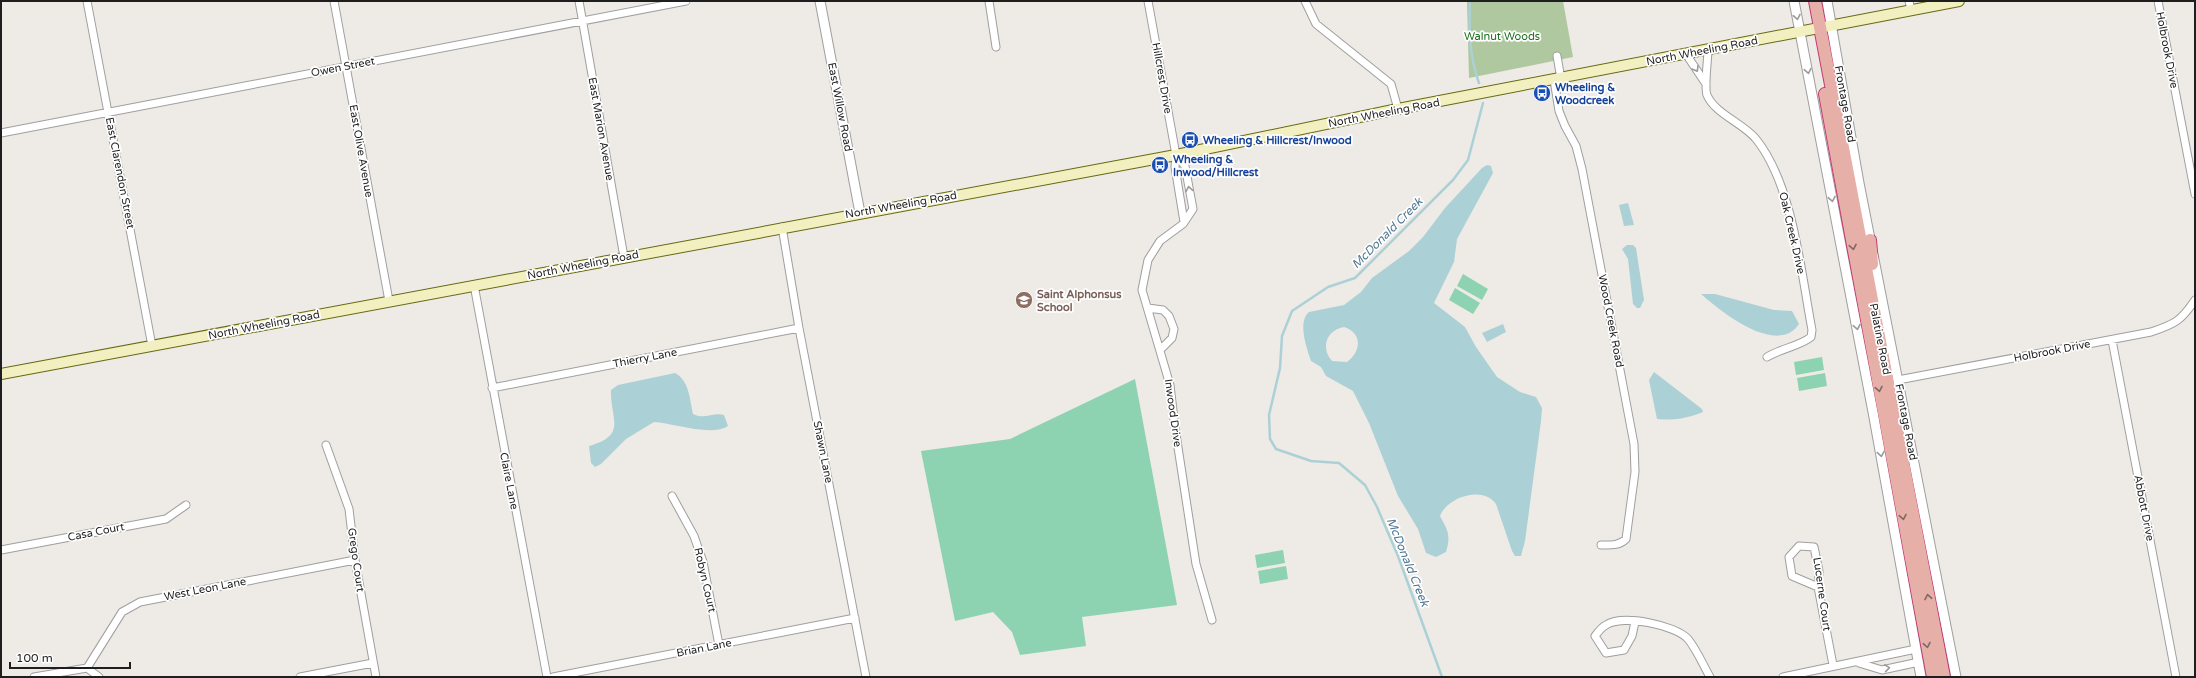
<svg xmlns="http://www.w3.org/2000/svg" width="2196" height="678" font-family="'Varela Round',sans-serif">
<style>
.forest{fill:#afc89f}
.pitch{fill:#8dd3b1}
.water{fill:#abd1d6;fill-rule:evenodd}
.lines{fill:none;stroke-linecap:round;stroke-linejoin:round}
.stream{stroke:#abd1d6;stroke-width:2.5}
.minor-casing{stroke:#9f9f9f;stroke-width:9}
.tertiary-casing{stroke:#9f9f9f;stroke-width:11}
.secondary-casing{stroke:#676812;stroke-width:12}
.trunk-casing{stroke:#c43a77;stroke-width:14}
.minor{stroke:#fff;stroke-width:7}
.tertiary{stroke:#fff;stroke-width:9}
.secondary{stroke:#f2efc0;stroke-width:10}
.trunk{stroke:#e6b0a9;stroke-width:12}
.oneway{stroke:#9a9a9a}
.oneway2{stroke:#826764}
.labels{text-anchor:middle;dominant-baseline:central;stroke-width:3.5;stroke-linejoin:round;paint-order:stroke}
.park-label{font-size:11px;fill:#1a6f19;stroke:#fff}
.street-label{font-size:11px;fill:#1e1e1e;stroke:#fff}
.transit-label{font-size:11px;font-weight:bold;fill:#164399;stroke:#fff;text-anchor:start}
.education-label{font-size:11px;font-weight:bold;fill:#785e54;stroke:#fff;text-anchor:start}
.water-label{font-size:12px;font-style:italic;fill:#4f7894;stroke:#fff}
</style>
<rect width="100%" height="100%" fill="#eeeae5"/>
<path class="forest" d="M1467 1H1563L1573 57 1469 78Z"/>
<path class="pitch" d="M1463 274 1488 289 1482 300 1457 286Z
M1455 288 1480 303 1473 314 1449 300Z
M1822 357 1824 370 1796 375 1794 362Z
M1825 373 1827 386 1799 391 1797 378Z
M1135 379 1177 605 1082 617 1086 646 1020 655 1012 632 993 612 955 621 921 451 1010 439Z
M1283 550 1285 563 1257 568 1255 555Z
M1286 566 1288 579 1260 584 1258 571Z"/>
<path class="water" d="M1487 165 1491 166 1493 173 1457 239 1454 262 1434 303 1465 327 1476 347 1497 377 1520 392 1536 397 1542 408 1541 421 1525 541 1521 556H1515L1512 551 1496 504C1483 485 1447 497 1440 516 1448 531 1451 535 1446 552L1436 557 1426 553 1418 529 1398 496 1369 423 1353 391 1326 376 1321 367 1311 361C1307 349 1297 322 1309 312L1344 305 1361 292 1372 278 1409 251 1423 237 1445 208 1482 168ZM1344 327C1363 333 1361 352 1347 362L1332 361C1320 347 1327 330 1344 327Z
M1628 203 1634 225 1624 226 1619 205Z
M1627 245H1633L1636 248 1644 300 1640 308H1637L1633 304 1628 259 1622 249Z
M1701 294H1715L1774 310 1792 311 1799 324C1777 357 1720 311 1701 294Z
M1503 324 1506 332 1487 342 1482 333Z
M1654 372 1702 409 1703 412C1688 418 1674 421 1657 419L1649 380Z
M675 373C689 380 690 400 693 414 704 420 713 412 724 415L728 426C711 437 673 423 654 422L626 439 601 464 595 467 591 463 589 446C628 435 610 419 611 390L618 385Z"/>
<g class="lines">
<path class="stream" d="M1470 1C1469 29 1469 56 1479 83
M1442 677 1398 556 1377 507 1365 485 1339 463 1311 461 1276 449 1270 439 1269 415 1280 368 1282 336 1292 311 1328 287 1355 278 1453 180 1468 160 1483 103"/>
<defs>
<path id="minor" d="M87 1 152 346
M334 1 389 301
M579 1 624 257
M989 1 996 47
M1148 1 1176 155 1175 167 1184 222
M1305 1 1316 24 1391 84 1398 109
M1909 1 1911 10
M2158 1 2195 194
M1708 50C1708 58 1704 88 1707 95 1715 114 1743 123 1756 139 1793 185 1801 272 1812 330L1811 337C1800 346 1782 348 1767 357
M1686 54 1706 84
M1557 56 1561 79
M1554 80 1559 111 1565 126 1576 146 1582 169 1634 444 1635 472 1626 539C1619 546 1610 545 1601 545
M1 133 686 1
M1176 155 1185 166 1193 209 1183 224 1160 241 1148 260 1142 290 1170 385 1175 428 1196 564 1212 620
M782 227 799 328 866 677
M474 285 547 677
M1148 308 1163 310 1169 316 1174 329 1172 338 1160 350
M2112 340 2176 677
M1898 380 2151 332C2175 324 2181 321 2195 300
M492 388 799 328
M326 445 349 509 355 560 376 677
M672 496 694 536 703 562 719 645
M1 550 166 519 186 505
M1818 587 1792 576 1789 557 1799 546 1814 547 1819 571 1818 587 1833 665
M1635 622 1632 636 1624 650 1606 653 1595 636C1598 632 1602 627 1606 625 1623 614 1675 625 1688 639 1697 650 1703 665 1710 677
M1859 663 1882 670 1919 662
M87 668 122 612 140 602 355 560
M87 668 99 677
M34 677 87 668
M300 677 373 663
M553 677 855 618
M1783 677 1916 649"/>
<path id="tertiary" d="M820 1 860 213
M1794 1 1873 412 1921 677
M1827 1 1859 183 1956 677"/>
<path id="secondary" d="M1 374 1176 155 1398 109 1959 1"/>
<path id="trunk" d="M1815 1 1944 677
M1825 94 1933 677
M1870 240 1872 264"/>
</defs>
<use href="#minor" class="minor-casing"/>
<use href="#tertiary" class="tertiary-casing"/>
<use href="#secondary" class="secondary-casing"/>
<use href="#trunk" class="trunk-casing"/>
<use href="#minor" class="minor"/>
<use href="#tertiary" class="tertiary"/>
<use href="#secondary" class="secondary"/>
<use href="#trunk" class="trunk"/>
</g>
<defs><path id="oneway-chevron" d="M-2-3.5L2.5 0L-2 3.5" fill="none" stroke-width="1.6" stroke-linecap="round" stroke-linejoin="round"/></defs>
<g class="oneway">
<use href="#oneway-chevron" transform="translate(1797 17) rotate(79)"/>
<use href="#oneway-chevron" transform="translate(1696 69) rotate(60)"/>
<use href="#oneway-chevron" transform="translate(1808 71) rotate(79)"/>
<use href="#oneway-chevron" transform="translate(1189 189) rotate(-101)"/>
<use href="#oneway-chevron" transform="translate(1832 199) rotate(79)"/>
<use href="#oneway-chevron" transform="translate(1857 327) rotate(79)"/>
<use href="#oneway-chevron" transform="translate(1881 454) rotate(80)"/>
<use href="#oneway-chevron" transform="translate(1887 668) rotate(-8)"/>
</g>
<g class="oneway2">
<use href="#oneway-chevron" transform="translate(1853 247) rotate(79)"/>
<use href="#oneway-chevron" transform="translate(1879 389) rotate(79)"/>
<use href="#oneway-chevron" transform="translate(1903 517) rotate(79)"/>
<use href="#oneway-chevron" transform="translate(1928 597) rotate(-101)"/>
<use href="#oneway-chevron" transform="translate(1927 645) rotate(79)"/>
</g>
<defs>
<symbol id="bus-disc" viewBox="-11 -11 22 22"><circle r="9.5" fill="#1a4fb4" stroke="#fff"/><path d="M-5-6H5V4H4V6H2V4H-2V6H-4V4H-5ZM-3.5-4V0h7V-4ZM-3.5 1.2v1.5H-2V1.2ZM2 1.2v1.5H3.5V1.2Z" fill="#fff"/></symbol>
<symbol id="school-disc" viewBox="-11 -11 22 22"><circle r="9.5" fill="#8d6e63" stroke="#fff"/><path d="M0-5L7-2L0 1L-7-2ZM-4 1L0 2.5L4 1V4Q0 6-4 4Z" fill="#fff"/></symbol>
</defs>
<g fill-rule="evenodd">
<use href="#bus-disc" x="1532" y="83" width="20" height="20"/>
<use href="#bus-disc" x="1180" y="130" width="20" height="20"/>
<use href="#bus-disc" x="1150" y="155" width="20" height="20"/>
<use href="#school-disc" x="1014" y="290" width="20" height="20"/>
</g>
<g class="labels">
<g class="park-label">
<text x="1502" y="36">Walnut Woods</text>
</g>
<g class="street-label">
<text transform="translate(2167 50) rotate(79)">Holbrook Drive</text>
<text transform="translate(1702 51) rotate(-11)">North Wheeling Road</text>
<text transform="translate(343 67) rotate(-11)">Owen Street</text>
<text transform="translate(1162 78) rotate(80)">Hillcrest Drive</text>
<text transform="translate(1845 104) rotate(80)">Frontage Road</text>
<text transform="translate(840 107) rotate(79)">East Willow Road</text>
<text transform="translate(1384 113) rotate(-11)">North Wheeling Road</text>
<text transform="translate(601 129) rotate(80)">East Marion Avenue</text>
<text transform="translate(361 151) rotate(80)">East Olive Avenue</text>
<text transform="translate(120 173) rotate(79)">East Clarendon Street</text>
<text transform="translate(901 205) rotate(-10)">North Wheeling Road</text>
<text transform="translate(1792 233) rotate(77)">Oak Creek Drive</text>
<text transform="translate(583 265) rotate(-11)">North Wheeling Road</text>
<text transform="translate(1611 321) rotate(79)">Wood Creek Road</text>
<text transform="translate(264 325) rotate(-11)">North Wheeling Road</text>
<text transform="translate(1880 339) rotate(79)">Palatine Road</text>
<text transform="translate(2052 351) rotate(-11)">Holbrook Drive</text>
<text transform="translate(645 358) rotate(-11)">Thierry Lane</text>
<text transform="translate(1173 413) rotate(82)">Inwood Drive</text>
<text transform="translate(1906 422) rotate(79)">Frontage Road</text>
<text transform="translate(823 452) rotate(79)">Shawn Lane</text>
<text transform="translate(509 481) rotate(79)">Claire Lane</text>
<text transform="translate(2144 508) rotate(79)">Abbott Drive</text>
<text transform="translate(96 532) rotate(-11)">Casa Court</text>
<text transform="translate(356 560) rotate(82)">Grego Court</text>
<text transform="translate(705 580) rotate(77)">Robyn Court</text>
<text transform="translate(205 589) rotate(-11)">West Leon Lane</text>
<text transform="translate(1822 594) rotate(82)">Lucerne Court</text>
<text transform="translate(704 648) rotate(-11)">Brian Lane</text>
</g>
<g class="transit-label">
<text x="1555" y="87">Wheeling &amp;<tspan x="1555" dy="13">Woodcreek</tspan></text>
<text x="1203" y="140">Wheeling &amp; Hillcrest/Inwood</text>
<text x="1173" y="159">Wheeling &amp;<tspan x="1173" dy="13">Inwood/Hillcrest</tspan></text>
</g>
<g class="education-label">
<text x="1037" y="294">Saint Alphonsus<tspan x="1037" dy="13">School</tspan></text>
</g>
<g class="water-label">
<text transform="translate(1387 233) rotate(-45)">McDonald Creek</text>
<text transform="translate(1408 562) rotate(68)">McDonald Creek</text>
</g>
</g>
<rect width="2196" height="678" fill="none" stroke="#1e1e1e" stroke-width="4"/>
<path d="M10 662v6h120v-6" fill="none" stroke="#1e1e1e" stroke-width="2"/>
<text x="16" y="662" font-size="12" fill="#1e1e1e" stroke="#ffffff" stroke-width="3" paint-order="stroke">100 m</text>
</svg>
